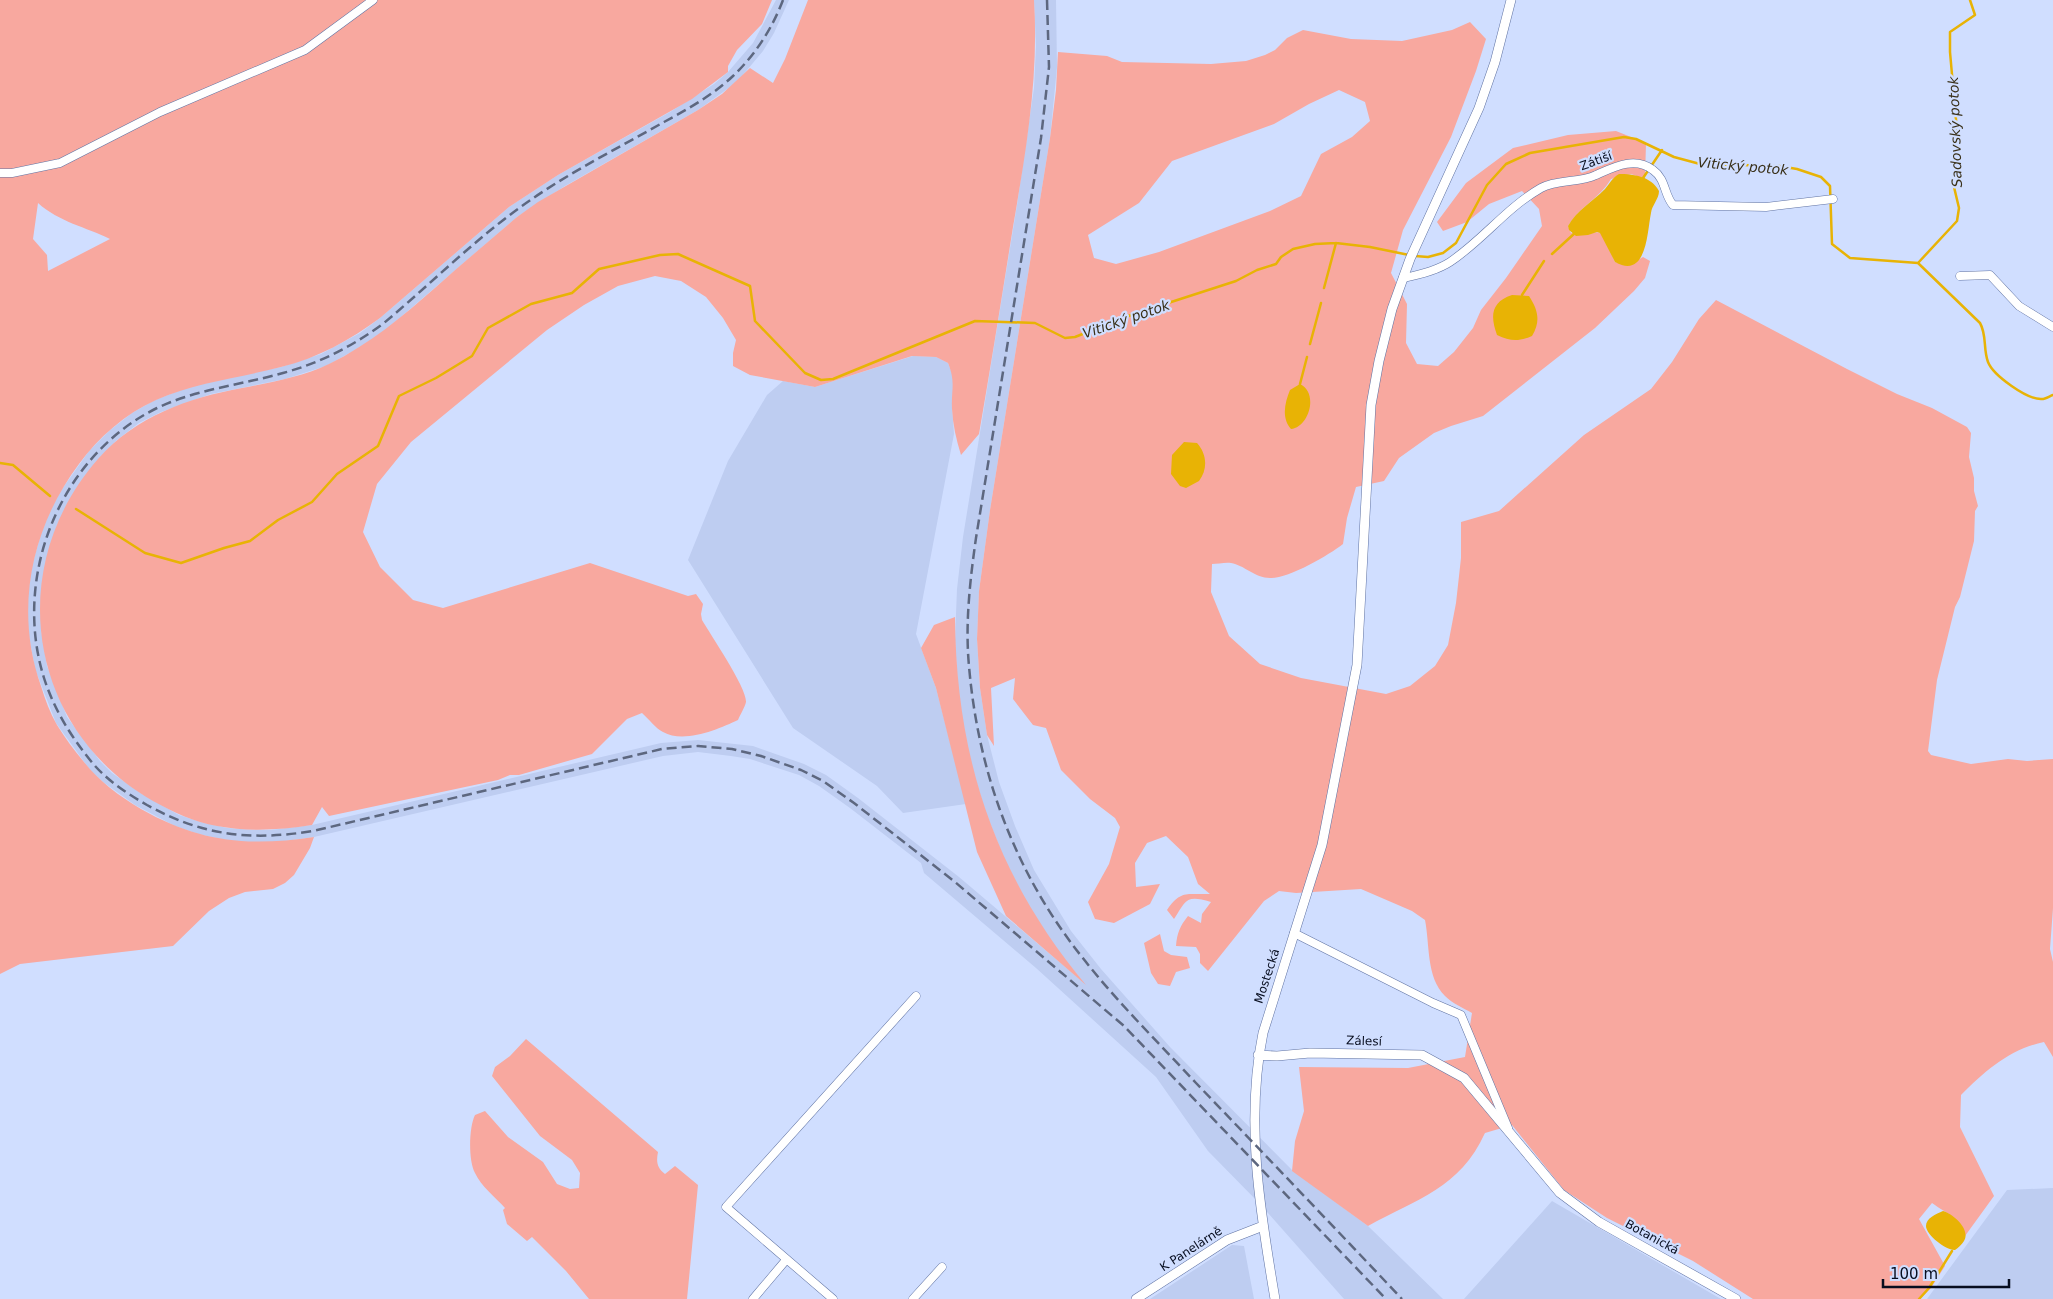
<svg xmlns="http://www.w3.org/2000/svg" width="2053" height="1299" font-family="'DejaVu Sans',sans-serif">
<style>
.built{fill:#becdf1}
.green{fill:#f8a89f;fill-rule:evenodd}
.water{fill:#e8b305}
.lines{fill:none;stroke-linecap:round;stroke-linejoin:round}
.stream{stroke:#e8b305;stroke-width:2.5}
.minor-casing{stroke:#6073a3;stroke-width:9}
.tertiary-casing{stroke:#6073a3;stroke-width:10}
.minor{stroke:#fff;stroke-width:8}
.tertiary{stroke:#fff;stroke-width:9}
.rail{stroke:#5d677f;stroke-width:2.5;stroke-dasharray:10 5;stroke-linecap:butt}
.labels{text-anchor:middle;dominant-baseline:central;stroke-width:4.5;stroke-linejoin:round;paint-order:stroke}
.street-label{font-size:12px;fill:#070d1f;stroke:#d0deff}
.water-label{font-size:14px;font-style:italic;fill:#393019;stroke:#d0deff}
</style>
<rect width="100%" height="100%" fill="#d0deff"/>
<path class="built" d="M776 0H789L774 33 763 51 737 82 698 110 565 186 517 217 388 328 366 344 326 366 285 379 211 394 161 412 139 423 117 440 98 460 78 487 57 525 41 630 47 666 67 717 100 761 112 773 142 794 179 815 201 822 227 828 254 830H271L312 825 661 743 698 740 753 746 804 764 826 775 858 798 959 877 1083 982 1053 944 1027 903 1004 858 986 813 971 765 962 718 958 691 955 640 957 589 963 537 1017 205 1034 88 1036 46 1034 0H1056L1057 67 1050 138 990 510 979 591 977 639 980 688 987 735 999 782 1015 826 1034 870 1071 931 1101 969 1170 1047 1292 1170 1368 1226 1443 1299H1344L1260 1204 1208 1151 1156 1077 1036 968 924 873 921 863 850 808 819 786 799 775 750 759 731 756 698 752 663 756 314 837 271 843H253L226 840 198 834 175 826 135 805 103 782 90 770 56 723 35 669 28 631V588L33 562 45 520 55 499 89 451 109 431 132 413 155 400 181 390 208 382 281 367 321 354 360 333 380 318 509 207 558 175 670 112 714 84 728 72 753 43Z
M913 356 936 357 948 363 954 378 952 406 954 434 916 634 936 688 966 804 903 813 877 786 793 728 688 560 728 461 767 395 783 381 815 387Z
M2053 1188V1299H1927L2007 1190Z
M1552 1201 1721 1299H1464Z
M1232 1245 1244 1246 1254 1299H1150Z"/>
<path class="green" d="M0 0H772L762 24 737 50 728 66V72L692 99 558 175 509 207 380 318C350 340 318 358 281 367 239 378 197 382 156 400 125 414 99 437 79 464 31 528 14 610 41 686 45 699 50 713 57 725 65 738 74 750 84 762 99 781 119 796 141 809 199 842 248 847 314 837L310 848 294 875 285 883 273 889 245 892 229 898 209 911 173 946 20 964 0 974ZM38 203C59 222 86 227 110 239L48 271 47 255 33 239Z
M808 0H1034C1039 77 1026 151 1013 227 1002 296 991 365 979 434L961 455C956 439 953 425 952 409 951 389 956 383 948 363L936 357 912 356 815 387 750 375 733 366V353L736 340 723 318 706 297 681 281 655 276 618 286 584 305 547 330 411 442 377 484 363 532 380 567 413 600 443 608 590 563 688 596 696 594 703 604 701 614 702 620C710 634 747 688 746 702 745 707 740 715 738 720 719 729 684 744 663 732 655 728 649 719 642 713L627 719 592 754 519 775H510L498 780 329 816 322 807 312 825C280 830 249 832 217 826 194 822 173 812 153 801 27 729 3 567 98 459 136 416 188 398 242 388 272 382 302 377 329 364 370 344 403 316 436 287 463 263 490 240 517 217L538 202 698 110 722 94 750 68 773 83 785 59Z
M1470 22 1486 39 1476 71 1451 137 1403 230 1391 273 1407 304 1406 343 1417 364 1438 366 1454 352 1473 328 1481 310 1506 278 1542 226 1539 209 1522 191 1489 204 1467 222 1443 231 1437 222 1466 183 1513 148 1568 135 1616 131 1646 143 1645 179 1631 174 1611 179C1600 198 1579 207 1568 226L1571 233C1585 237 1592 230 1601 233L1615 262 1629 265 1643 257 1650 261 1645 278 1634 291 1595 328 1483 416 1451 426 1434 433 1399 458 1384 481 1356 487 1347 518 1343 544C1329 555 1288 579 1270 578 1255 578 1244 565 1231 563 1226 562 1217 564 1212 564L1211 592 1229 636 1260 664 1301 678 1386 694 1410 686 1435 666 1448 645 1456 603 1461 558V522L1499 511 1584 435 1651 389 1672 362 1699 319 1716 300 1847 369 1897 394 1932 408 1967 427 1971 433 1969 457 1974 478V491L1978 506 1975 511 1974 541 1960 597 1955 607 1937 680 1928 751 1931 755 1971 764 2008 759 2027 761 2053 759V908L2050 949 2053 962V1057L2044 1042C2010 1049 1985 1071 1961 1095L1960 1127 1994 1196 1965 1236C1958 1215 1948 1215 1932 1203L1919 1219 1945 1266 1931 1288 1920 1299H1753L1693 1261 1607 1218 1564 1190 1512 1125 1485 1133C1460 1188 1417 1199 1368 1226L1292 1171 1295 1141 1304 1111 1299 1067 1408 1068 1465 1057 1472 1013C1463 1008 1452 1003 1445 996 1426 977 1430 945 1425 920L1412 911 1361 889 1296 893 1279 891 1264 901 1208 971 1200 963V954L1196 947 1176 946C1177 933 1180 926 1188 916L1201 923 1202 914 1211 902C1185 894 1186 901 1174 919L1167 910C1181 889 1188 895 1210 894L1198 884 1188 857 1166 836 1147 843 1135 863 1136 887 1160 884 1150 904 1114 923 1095 919 1088 902 1109 864 1120 827 1115 818 1090 799 1061 770 1046 728 1033 725 1013 699 1015 678 991 688 994 746 987 735 980 688 977 639 979 591 990 510 1050 138 1056 90 1058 52 1107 56 1122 62 1211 64 1246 61 1265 55 1275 50 1287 38 1303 30 1351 39 1402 41 1452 30ZM1339 90 1365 102 1370 121 1352 137 1321 154 1301 196 1270 211 1159 252 1116 264 1094 258 1088 235 1139 203 1172 161 1274 124 1309 104Z
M955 617C956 758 995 876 1086 985L1006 916 977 852 936 688 921 648 934 625Z
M1160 934 1164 951 1171 955 1187 957 1190 968 1176 972 1170 986 1158 984 1151 973 1144 943Z
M526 1039 658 1152C656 1162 657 1168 665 1174L675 1166 698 1185 687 1299H589L566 1271 532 1237 527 1241 507 1224 503 1210 505 1208C495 1197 481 1186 475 1173 468 1160 469 1127 475 1115L485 1111 508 1137 543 1162 557 1184 570 1189 579 1188 580 1173 572 1160 540 1136 492 1076 495 1067 510 1056Z"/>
<path class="water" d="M1619 174C1633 174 1651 176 1659 191 1659 199 1652 205 1651 213 1647 232 1647 280 1615 262L1600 233 1597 232 1588 235 1576 236 1569 230 1568 226C1577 210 1592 202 1605 189 1610 183 1612 178 1619 174Z
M1512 295 1529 296C1538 310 1541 321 1532 336 1518 342 1510 341 1497 335 1490 316 1491 302 1512 295Z
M1300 384C1319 393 1309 427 1291 429 1281 418 1285 402 1290 390Z
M1184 442 1197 443C1207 454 1208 469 1199 481L1186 488 1180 486 1171 474 1172 455Z
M1943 1211C1953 1214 1971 1229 1964 1241 1962 1244 1958 1248 1955 1250 1947 1251 1926 1235 1926 1226 1926 1218 1936 1214 1943 1211Z"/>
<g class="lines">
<path class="stream" d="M1641 181 1662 150
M1552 254 1576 232
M1415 256 1428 257 1443 253 1456 243 1487 185 1506 164 1530 153 1624 137 1636 139 1674 157 1700 164 1779 166 1797 169 1821 177 1830 186 1832 244 1850 258 1918 263 1980 323C1987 335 1983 349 1988 362 1993 375 2027 400 2042 399 2045 399 2050 396 2053 395
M1918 263 1957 221 1959 208 1954 187 1957 131 1950 52V32L1975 15 1970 0
M1324 288 1336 243
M1522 295 1544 261
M1310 344 1321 303
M1300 384 1307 357
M0 463 13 465 50 496
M76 509 145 553 181 563 224 548 250 541 278 520 312 502 337 474 378 446 399 396 436 378 472 356 488 328 531 304 572 293 599 269 660 255 678 254 750 286 755 321 805 373 821 380 833 379 975 321 1035 323 1065 338 1075 337 1131 315 1236 281 1257 270 1276 264 1281 257 1293 249 1315 244 1336 243 1370 247 1409 255
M1919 1299 1929 1288 1952 1251"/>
<defs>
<path id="minor" d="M0 173H12L60 163 160 112 305 50 373 0
M1960 276 1990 275 2019 306 2053 327
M1403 278C1419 275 1436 271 1450 262 1483 240 1506 208 1541 188 1557 179 1580 183 1596 175 1614 167 1635 156 1653 170 1666 179 1664 195 1673 205L1766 207 1833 199
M1294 933 1433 1003 1461 1015 1508 1128
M753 1299 786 1260
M833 1299 726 1207 916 996
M913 1299 942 1267"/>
<path id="tertiary" d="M1258 1055 1277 1056 1310 1053 1422 1055 1464 1078 1560 1193 1599 1222 1736 1299
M1136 1299 1227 1240 1263 1226
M1275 1299C1260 1211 1245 1121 1263 1033L1322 845 1357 665 1371 405 1379 361 1392 309 1410 259 1479 108 1495 62 1511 0"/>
</defs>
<use href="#minor" class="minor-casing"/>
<use href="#tertiary" class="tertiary-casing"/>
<use href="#minor" class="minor"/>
<use href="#tertiary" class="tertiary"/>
<path class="rail" d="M783 0C772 29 755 55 733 76 713 95 688 109 664 122 620 147 574 170 532 199 479 235 433 282 384 323 353 346 320 363 283 373 241 385 197 389 157 408 60 456 12 576 44 678 54 709 70 735 90 760 105 779 126 793 147 805 203 836 251 841 313 831L662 749 698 746 732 749 761 756 801 770 823 781 854 803 955 882 1124 1026 1386 1299
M1047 0 1049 67 1041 138 976 538C970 580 965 624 969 666 978 773 1015 873 1082 957 1117 1002 1158 1042 1196 1083 1265 1155 1334 1227 1402 1299"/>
</g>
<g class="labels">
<g class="street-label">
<text transform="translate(1596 161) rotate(-20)">Zátiší</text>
<text transform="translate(1267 976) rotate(-72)">Mostecká</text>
<text transform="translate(1364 1041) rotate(2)">Zálesí</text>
<text transform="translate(1652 1237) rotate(29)">Botanická</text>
<text transform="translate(1191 1249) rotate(-33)">K Panelárně</text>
</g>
<g class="water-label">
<text transform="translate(1955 132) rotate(-92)">Sadovský potok</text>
<text transform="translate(1743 166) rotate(5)">Vitický potok</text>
<text transform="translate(1126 319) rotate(-19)">Vitický potok</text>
</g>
</g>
<path d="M1883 1279v8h126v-8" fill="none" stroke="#070d1f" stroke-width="2.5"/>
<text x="1890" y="1279" font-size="15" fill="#070d1f" stroke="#d0deff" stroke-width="4" paint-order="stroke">100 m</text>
</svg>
